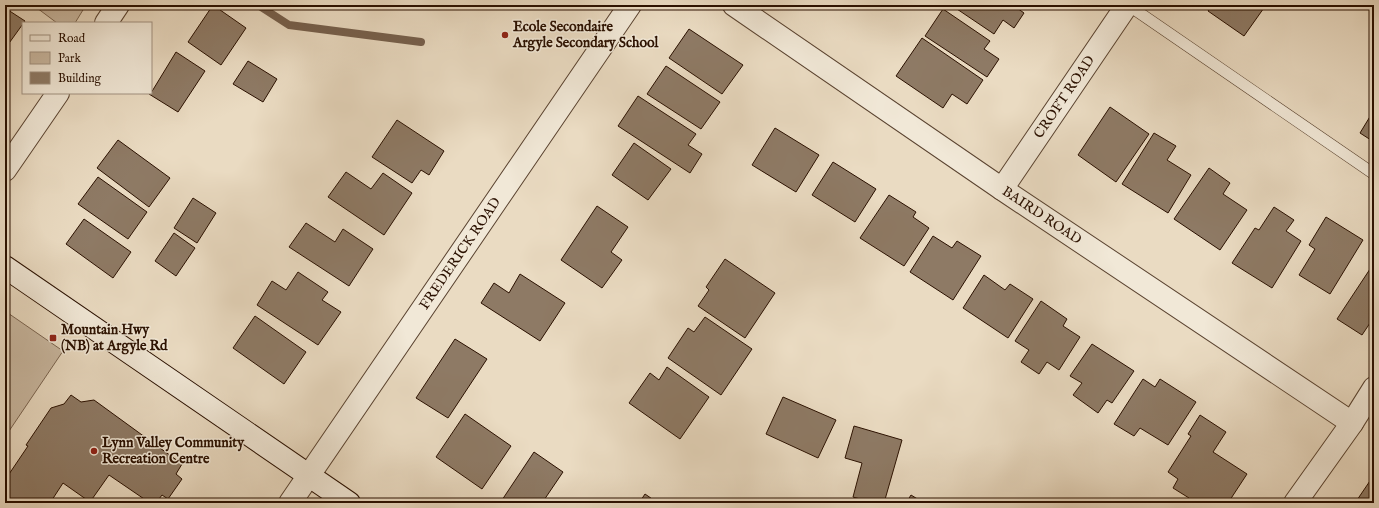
<svg xmlns="http://www.w3.org/2000/svg" width="1379" height="508" font-family="'IM FELL English',serif">
<style>
.green{fill:#c9b8a1;stroke:#7a6450}
.lines{fill:none;stroke-linecap:round;stroke-linejoin:round}
.stream{stroke:#76604d;stroke-width:8}
.building{fill:#8e7a65;stroke:#2a1000}
.lane-casing{stroke:#5a4330;stroke-width:12}
.street-casing{stroke:#5a4330;stroke-width:24}
.secondary-casing{stroke:#2a1000;stroke-width:24}
.lane{stroke:#f1e8d7;stroke-width:11}
.street{stroke:#f1e8d7;stroke-width:22}
.secondary{stroke:#f1e8d7;stroke-width:22}
.poi-dot{fill:#8f2418;stroke:#f1e8d7;stroke-width:1.5}
.labels{text-anchor:middle;dominant-baseline:central;stroke-width:3;stroke-linejoin:round;paint-order:stroke}
.poi-label{font-size:14px;font-weight:bold;fill:#2a1000;stroke:#f1e8d7;text-anchor:start}
.street-label{font-size:14px;fill:#2a1000;stroke:#f1e8d7}
</style>
<rect width="100%" height="100%" fill="#eadbc2"/>
<filter id="stains"><feTurbulence type="fractalNoise" baseFrequency=".005" numOctaves="4"/><feColorMatrix values="0 0 0 0 .2 0 0 0 0 .09 0 0 0 0 .02 0 0 0 .5 -.17"/></filter>
<radialGradient id="worn" r=".72"><stop offset=".6" stop-color="#630" stop-opacity="0"/><stop offset="1" stop-color="#630" stop-opacity=".3"/></radialGradient>
<path class="green" d="M33 5H86L75 23H57Z
M5 311 63 351 5 437Z"/>
<g class="lines">
<path class="stream" d="M258 5 289 25 421 42"/>
</g>
<path class="building" d="M213 5 246 28 221 65 188 42Z
M951 5H1013L1024 13 1014 28 1003 20 994 34Z
M1212 5H1266L1244 36 1208 11Z
M5 8 25 21 7 46 5 45Z
M943 9 990 41 984 49 999 59 987 77 925 36Z
M689 29 743 65 722 94 669 58Z
M922 38 983 80 967 104 952 94 943 108 896 76Z
M176 52 205 71 178 112 149 94 151 93Z
M248 61 277 79 263 102 233 84Z
M666 66 720 102 701 129 647 94Z
M638 96 696 134 688 145 702 154 690 173 618 126Z
M1110 107 1149 134 1116 182 1078 155Z
M1374 110V142L1360 133Z
M397 120 444 151 429 175 421 170 412 183 372 157Z
M775 128 819 155 796 192 752 165Z
M1154 133 1176 146 1167 160 1191 175 1168 213 1122 184Z
M118 140 170 178 149 207 97 168Z
M634 143 671 169 648 200 612 175Z
M833 162 876 189 855 222 812 195Z
M1209 168 1230 183 1223 194 1247 210 1220 250 1174 219Z
M346 172 371 189 383 173 412 193 384 235 328 197Z
M98 177 147 212 128 239 78 204Z
M889 195 916 212 913 217 929 228 904 266 860 238Z
M193 198 216 213 197 243 174 228Z
M597 206 628 227 611 252 622 260 602 288 561 260Z
M1274 207 1294 220 1286 231 1301 241 1272 288 1232 263 1255 228 1259 230Z
M1326 217 1363 240 1330 294 1299 275 1315 249 1309 245Z
M84 219 131 252 113 278 66 244Z
M306 223 335 242 343 229 373 249 349 286 289 247Z
M174 233 195 248 176 276 155 261Z
M933 236 952 248 957 241 981 256 953 300 910 272Z
M725 259 775 293 745 338 698 306 709 290 706 287Z
M1374 263V317L1362 335 1337 319Z
M298 272 328 292 322 300 341 312 318 345 257 305 272 281 286 290Z
M520 274 565 303 540 341 481 303 494 283 509 293Z
M984 275 1005 290 1010 284 1033 299 1008 338 963 308Z
M1041 301 1067 319 1063 326 1080 337 1059 370 1047 362 1039 374 1021 362 1029 350 1015 341Z
M255 316 306 352 284 384 233 348Z
M705 317 752 349 721 395 668 358 688 328 694 332Z
M455 339 487 359 448 418 416 398Z
M1092 344 1134 371 1112 403 1107 400 1098 413 1073 395 1082 383 1070 376Z
M667 367 709 397 680 439 629 403 650 373 659 380Z
M1143 379 1155 387 1160 379 1196 402 1168 445 1140 428 1134 436 1114 424Z
M71 395 81 402 94 400 182 464 176 474 182 479 168 499 162 495 156 503H150L109 475 90 502 63 483 50 503H5V480L28 446 26 445 51 408 64 404Z
M783 397 836 420 818 458 766 434Z
M465 414 511 446 482 489 436 457Z
M1200 415 1226 432 1213 452 1247 474 1228 503H1186L1189 498 1173 488 1178 479 1168 472 1191 436 1188 434Z
M854 426 902 440 884 503H874L853 497 862 463 845 458Z
M534 452 563 472 542 503H500Z
M1374 475V503H1355Z
M645 494 658 503H639Z
M911 495 924 503H906Z"/>
<g class="lines">
<defs>
<path id="lane" d="M1128 5 1374 174"/>
<g id="street">
<path id="s1" d="M734 5 1002 189 1352 423"/>
<path d="M106 23 118 5"/>
<path d="M5 170 58 93"/>
<path id="s2" d="M1002 189 1127 5"/>
<path id="s3" d="M290 503 630 5"/>
<path d="M1295 503 1352 423 1374 388"/>
</g>
<path id="secondary" d="M5 267 349 503"/>
</defs>
<use href="#lane" class="lane-casing"/>
<use href="#street" class="street-casing"/>
<use href="#secondary" class="secondary-casing"/>
<use href="#lane" class="lane"/>
<use href="#street" class="street"/>
<use href="#secondary" class="secondary"/>
</g>
<g class="poi-dot">
<circle cx="505" cy="35" r="4"/>
<rect x="49" y="334" width="8" height="8" rx="2"/>
<circle cx="94" cy="451" r="4"/>
</g>
<g class="labels">
<g class="poi-label">
<text x="513" y="27">Ecole Secondaire<tspan x="513" dy="16">Argyle Secondary School</tspan></text>
<text x="61" y="330">Mountain Hwy<tspan x="61" dy="16">(NB) at Argyle Rd</tspan></text>
<text x="102" y="443">Lynn Valley Community<tspan x="102" dy="16">Recreation Centre</tspan></text>
</g>
<g class="street-label">
<text stroke="none"><textPath href="#s2" startOffset="111">CROFT ROAD</textPath></text>
<text stroke="none"><textPath href="#s1" startOffset="373">BAIRD ROAD</textPath></text>
<text stroke="none"><textPath href="#s3" startOffset="302">FREDERICK ROAD</textPath></text>
</g>
</g>
<rect width="1379" height="508" fill="none" stroke="#eadbc2" stroke-width="20"/>
<rect x="6" y="6" width="1367" height="496" fill="none" stroke="#2a1000" stroke-width="2"/>
<rect x="10" y="10" width="1359" height="488" fill="none" stroke="#2a1000"/>
<rect x="22" y="22" width="130" height="72" fill="#f1e8d7" stroke="#a19281"/>
<rect x="30" y="35" width="20" height="6" fill="#f1e8d7" stroke="#a19281"/>
<text x="58" y="42" font-size="12" fill="#2a1000">Road</text>
<rect x="30" y="52" width="20" height="12" fill="#c9b8a1" stroke="#a19281"/>
<text x="58" y="62" font-size="12" fill="#2a1000">Park</text>
<rect x="30" y="72" width="20" height="12" fill="#8e7a65" stroke="#a19281"/>
<text x="58" y="82" font-size="12" fill="#2a1000">Building</text>
<rect width="100%" height="100%" filter="url(#stains)"/>
<rect width="100%" height="100%" fill="url(#worn)"/>
</svg>
